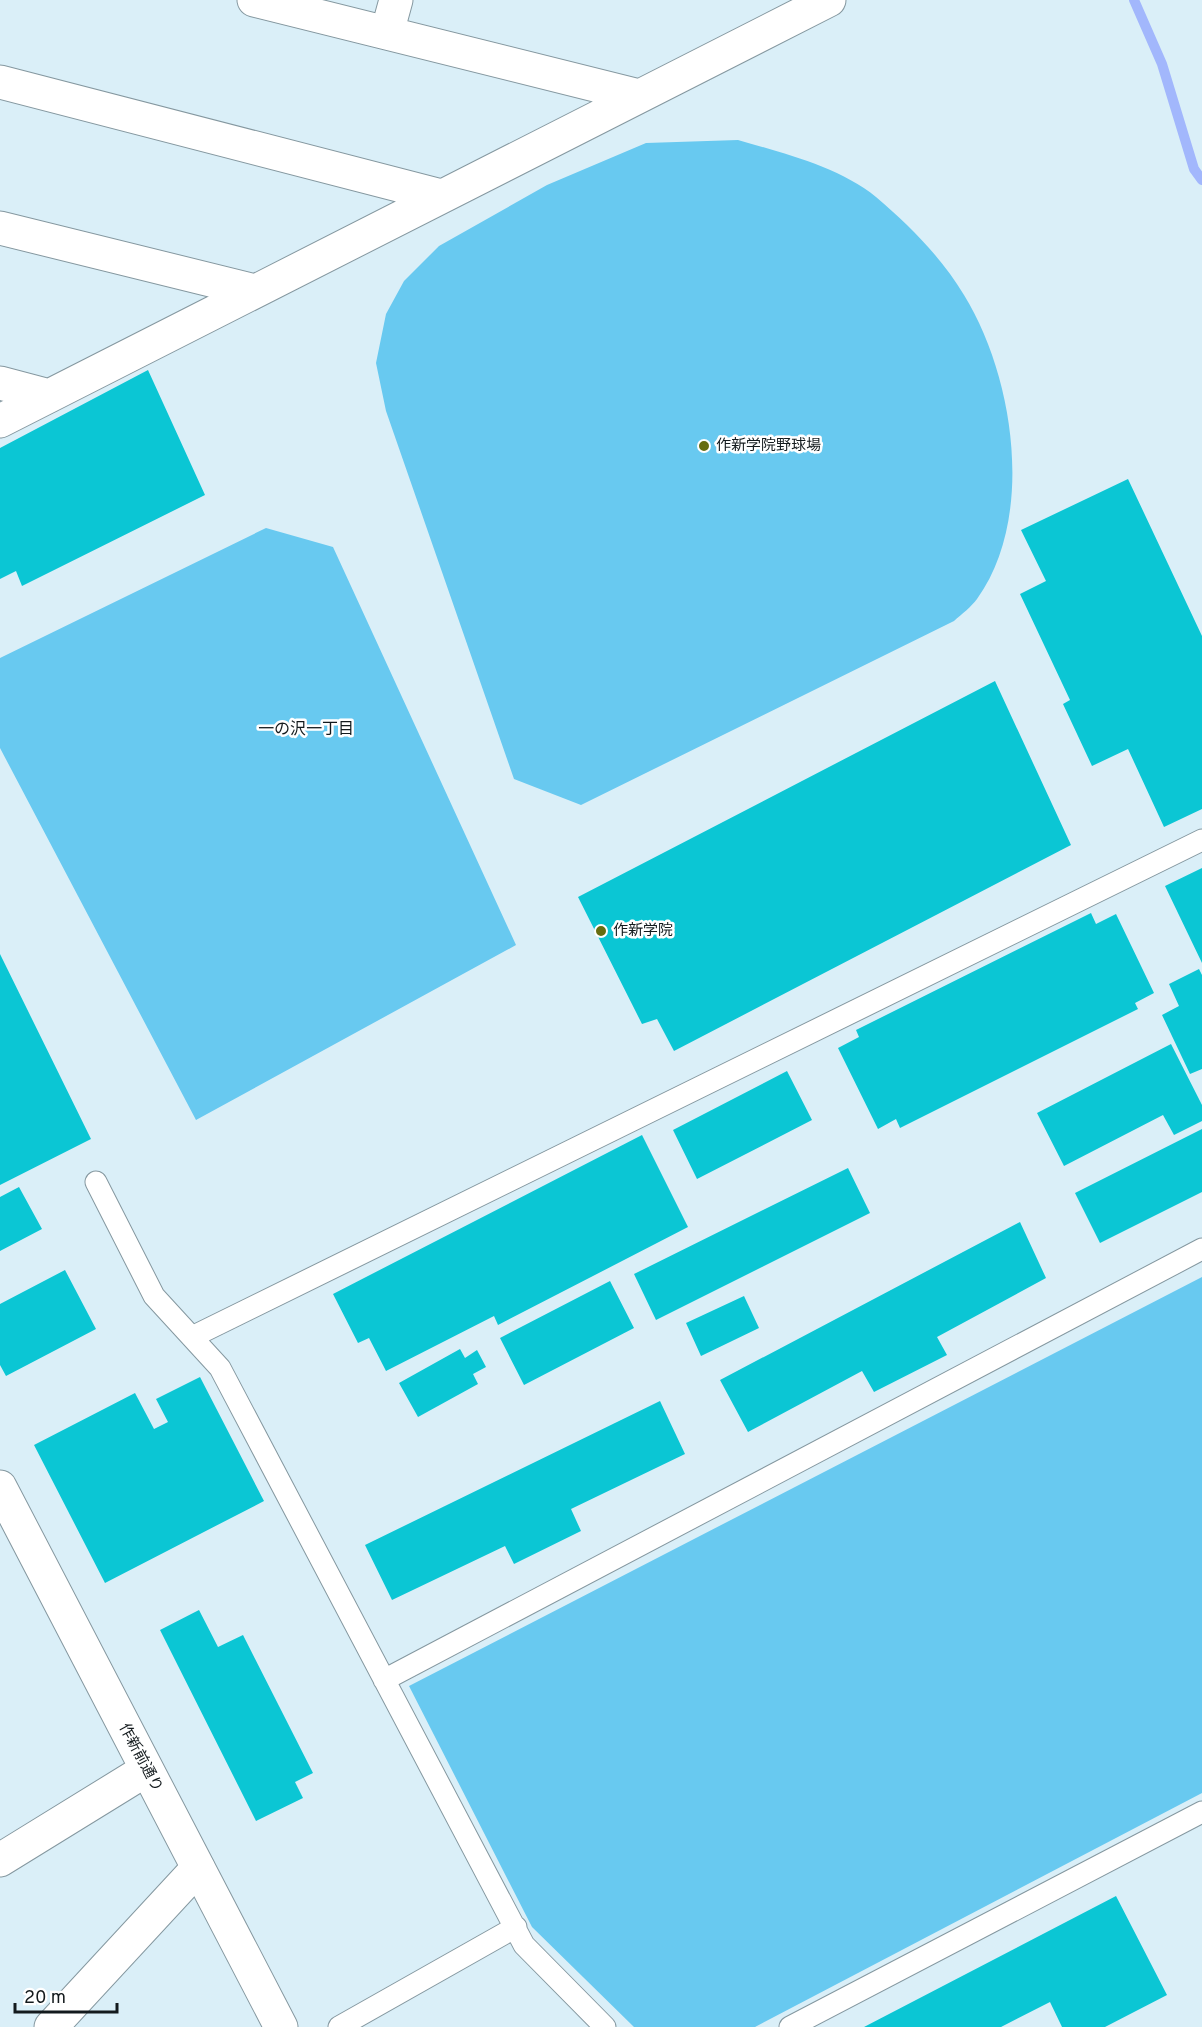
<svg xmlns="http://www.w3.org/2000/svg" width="1202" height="2027" font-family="Overpass,'Noto Sans JP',sans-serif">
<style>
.green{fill:#68c9f0}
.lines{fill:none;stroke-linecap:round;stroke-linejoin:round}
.stream{stroke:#a2b7fc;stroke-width:10}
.building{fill:#0bc6d4}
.service-casing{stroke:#8598a0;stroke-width:23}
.minor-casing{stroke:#8598a0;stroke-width:35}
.tertiary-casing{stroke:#8598a0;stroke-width:35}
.service{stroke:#fff;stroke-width:21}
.minor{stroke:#fff;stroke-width:33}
.tertiary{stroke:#fff;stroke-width:33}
.poi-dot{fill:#666d11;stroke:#fff;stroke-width:2}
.labels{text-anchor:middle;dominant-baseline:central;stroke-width:5;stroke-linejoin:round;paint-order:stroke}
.poi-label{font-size:15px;fill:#131a1d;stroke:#fff;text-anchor:start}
.street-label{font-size:15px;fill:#131a1d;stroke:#fff}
.neighbourhood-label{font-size:16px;fill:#131a1d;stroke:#fff}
</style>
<rect width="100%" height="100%" fill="#daeff8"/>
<path class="green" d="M738 140C783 153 839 167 876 197 909 225 942 258 964 295 1014 376 1036 517 977 599 971 607 962 614 954 621L581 805 514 779 386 411 376 363 386 314 404 281 439 246 547 185 646 143Z
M266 528 333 547 516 945 196 1120 0 748V658Z
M1202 1277V1793L755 2027H634L532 1927 409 1686Z"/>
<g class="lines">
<path class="stream" d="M1134 0 1162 64 1194 169 1202 180"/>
</g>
<path class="building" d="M148 370 205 495 22 586 16 571 0 579V448Z
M1128 479 1202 636V809L1164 827 1128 749 1092 766 1063 704 1070 700 1020 594 1046 581 1021 530Z
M995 681 1071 845 674 1051 657 1019 642 1024 578 897Z
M1202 868V963L1165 886Z
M1091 913 1096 924 1116 914 1154 993 1135 1003 1138 1009 900 1128 896 1119 878 1129 838 1048 859 1037 856 1030Z
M0 954 91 1139 0 1185Z
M1199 969 1202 975V1069L1190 1074 1162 1015 1179 1006 1169 984Z
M1171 1044 1202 1105V1121L1174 1135 1163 1115 1064 1166 1037 1113Z
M787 1071 812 1120 697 1179 673 1130Z
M1202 1129V1192L1100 1243 1075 1193Z
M642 1135 688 1227 498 1325 494 1316 386 1371 369 1338 358 1343 333 1294Z
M848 1168 870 1213 656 1320 634 1274Z
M19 1187 42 1229 0 1251V1197Z
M1020 1222 1046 1278 937 1337 947 1355 874 1392 862 1371 748 1432 720 1380Z
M65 1270 96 1329 6 1376 0 1365V1304Z
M610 1281 634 1328 524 1385 500 1338Z
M744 1296 759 1328 701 1356 686 1323Z
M460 1349 465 1358 477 1350 486 1367 473 1374 478 1384 418 1417 399 1383Z
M200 1377 264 1501 105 1583 34 1445 135 1393 154 1429 168 1422 156 1399Z
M660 1401 685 1454 571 1509 581 1531 514 1564 505 1546 392 1600 365 1545Z
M199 1610 218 1647 243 1635 313 1773 295 1782 303 1798 256 1821 160 1630Z
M1116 1896 1167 1995 1105 2027H1062L1050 2002 1001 2027H864Z"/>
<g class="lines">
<defs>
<path id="service" d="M96 1182 154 1296 220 1368 524 1945 605 2027
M192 1337 1202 840
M384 1680 1202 1249
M339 2027 516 1927
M790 2027 1202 1812"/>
<path id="minor" d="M254 0 639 96
M387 33 396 0
M0 82 441 196
M0 228 255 291
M0 383 49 396
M0 421 829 0
M0 1860 146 1770
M51 2027 198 1868"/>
<path id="tertiary" d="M0 1487 281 2027"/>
</defs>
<use href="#service" class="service-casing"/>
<use href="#minor" class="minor-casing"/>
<use href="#tertiary" class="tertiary-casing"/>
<use href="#service" class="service"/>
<use href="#minor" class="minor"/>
<use href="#tertiary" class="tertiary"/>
</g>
<g class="poi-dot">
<circle cx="704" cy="446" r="6"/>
<circle cx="601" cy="931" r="6"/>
</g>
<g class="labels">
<g class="poi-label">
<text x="716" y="446">作新学院野球場</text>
<text x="613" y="931">作新学院</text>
</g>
<g class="street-label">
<text transform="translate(140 1758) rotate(62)">作新前通り</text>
</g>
<g class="neighbourhood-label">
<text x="306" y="730">一の沢一丁目</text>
</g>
</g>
<path d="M15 2003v9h102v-9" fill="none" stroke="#131a1d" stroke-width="3"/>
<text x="24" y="2003" font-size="18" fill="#131a1d" stroke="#ffffff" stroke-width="4.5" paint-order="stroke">20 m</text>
</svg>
